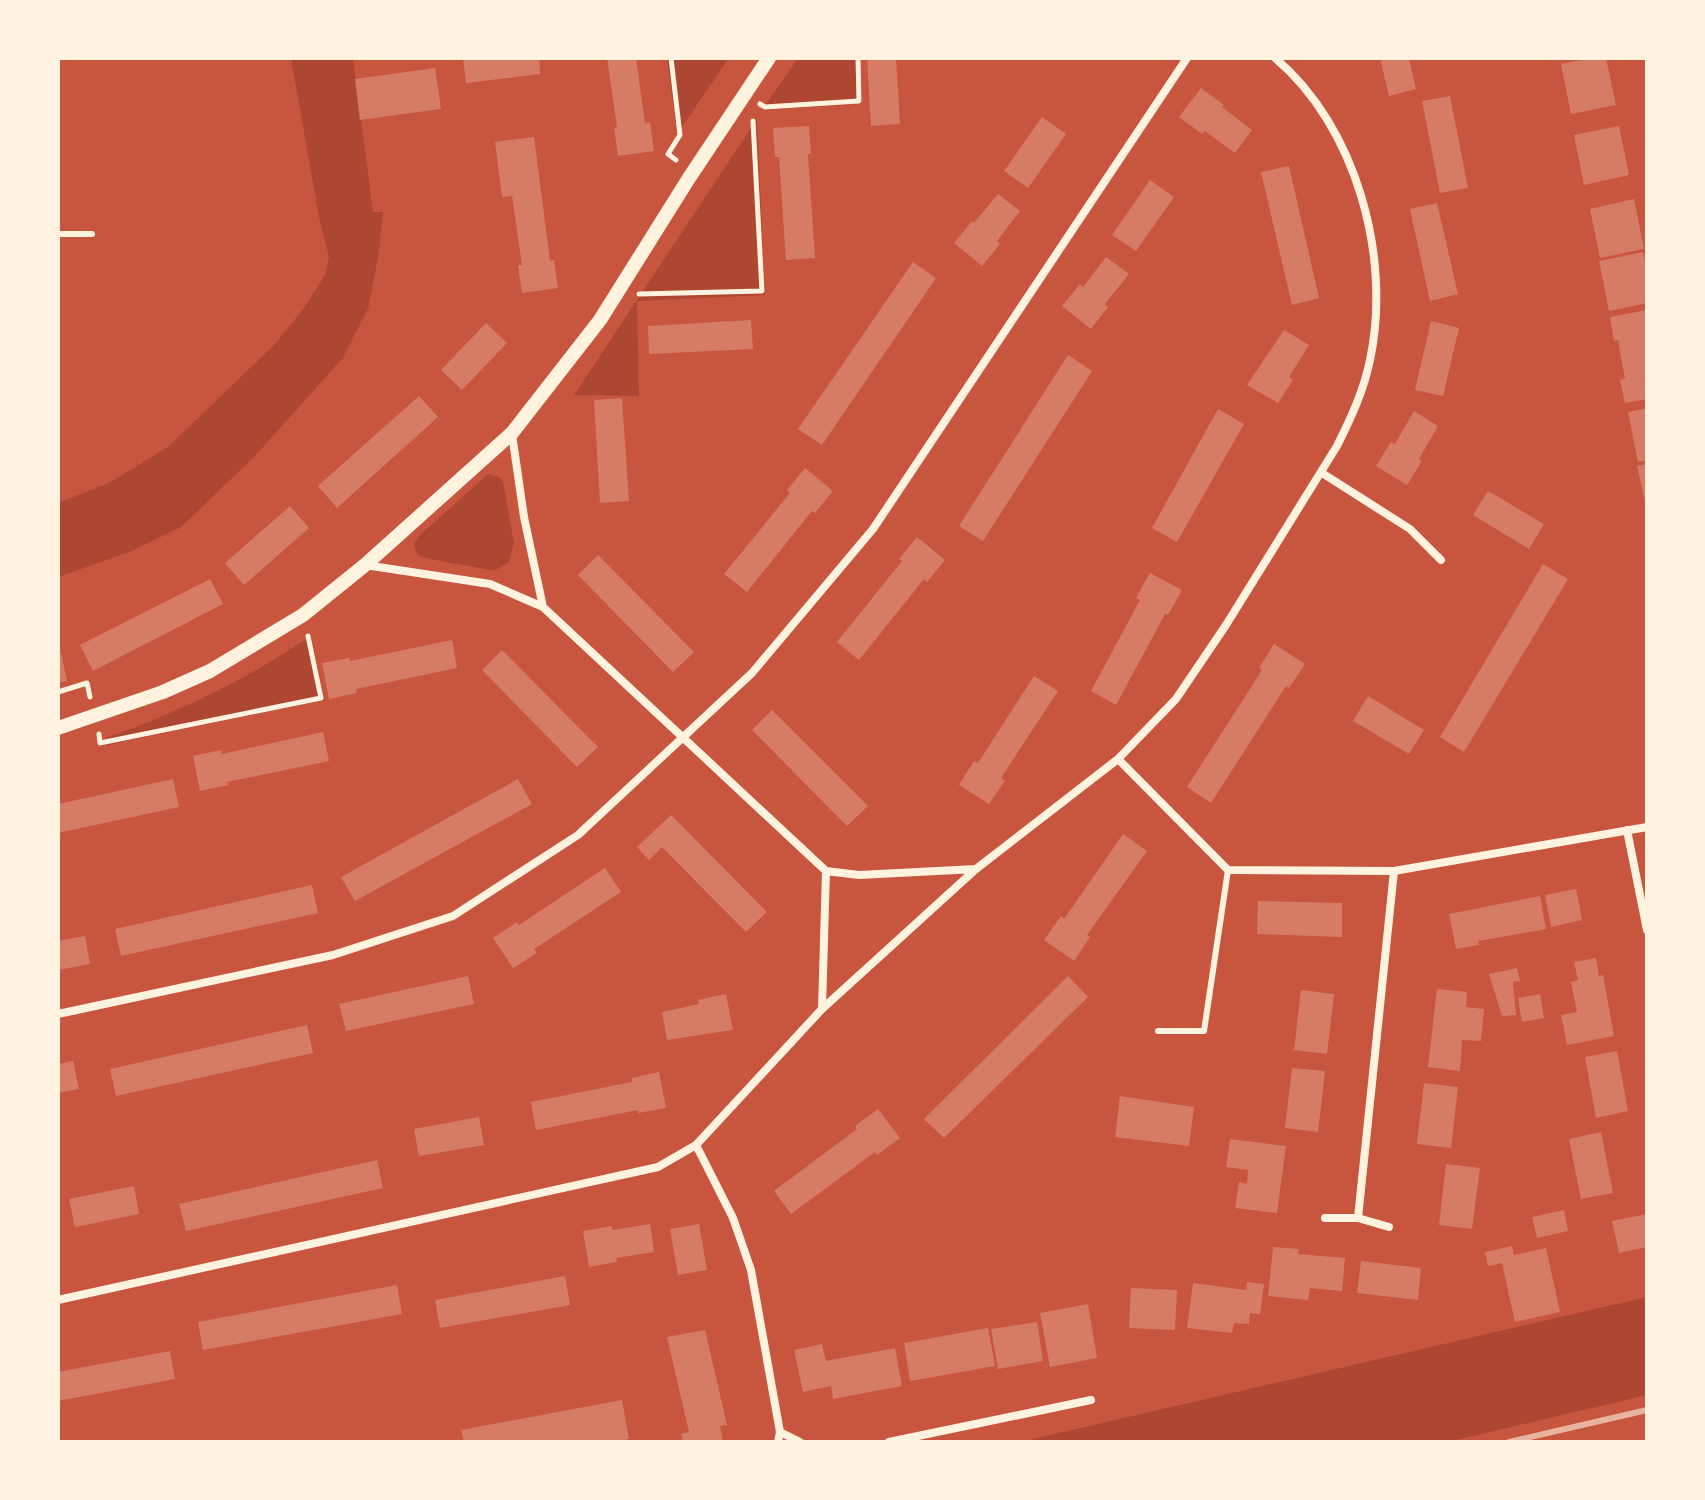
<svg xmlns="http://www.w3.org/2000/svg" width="1705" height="1500" font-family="Rubik,sans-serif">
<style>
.green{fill:#ae4732}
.building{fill:#d67c66}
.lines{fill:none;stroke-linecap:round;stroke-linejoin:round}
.path{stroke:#fff3e0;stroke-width:5}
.service{stroke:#fff3e0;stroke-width:6}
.minor{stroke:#fff3e0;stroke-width:8}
.tertiary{stroke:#fff3e0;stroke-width:14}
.rail{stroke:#e9b49f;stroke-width:6}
</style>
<rect width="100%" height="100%" fill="#c8553d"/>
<path class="green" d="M291 58H353L373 212H383L379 252 368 309 342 359 254 457 181 527 132 551 58 577V503L109 483 168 447 274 345 304 308 325 275 329 257 319 217Z
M667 58H729L677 134Z
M798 58H860L862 104 762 110Z
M757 119 765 295 637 301 639 396 574 395Z
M488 474 499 477 503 482 514 543 509 562 494 571C483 568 424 559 420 556 415 552 415 550 414 544L419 536Z
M311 636 324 700 102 746 106 738C179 712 246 680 311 636Z
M1647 1297V1395L1447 1442H1020Z"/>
<path class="building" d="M463 58H539L540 74 466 83Z
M607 58H636L645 123 650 122 654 151 618 156 614 128 617 127Z
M867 58H896L900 124 871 126Z
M1380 58H1409L1416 89 1389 96Z
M1591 58H1606L1616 105 1571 114 1561 64Z
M435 68 441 109 360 120 355 79Z
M1201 88 1224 105 1222 107 1252 130 1235 153 1205 131 1202 134 1179 117Z
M1450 96 1468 188 1440 193 1422 101Z
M1042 117 1066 134 1028 188 1004 171Z
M809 126 811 154H808L815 258 786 260 779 157H775L773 128Z
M1619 126 1629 175 1584 185 1574 135Z
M534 137 550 261 554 260 558 288 522 293 518 265H522L512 196 502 197 495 142Z
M1289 166 1319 298 1292 305 1261 172Z
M1150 180 1174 197 1136 251 1112 235Z
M998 194 1020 211 997 241 1000 244 982 266 954 243 972 221 974 223Z
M1634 199 1644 249 1600 258 1590 209Z
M1437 203 1458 294 1430 301 1410 209Z
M1643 252 1647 271V303L1609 311 1599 261Z
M1106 257 1129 274 1105 304 1108 307 1091 329 1062 306 1080 284 1083 287Z
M913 262 936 278 822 445 798 429Z
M1647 310V399L1625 403 1620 380 1625 378 1621 358 1618 340 1614 341 1610 317Z
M751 320 753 349 649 354 648 326Z
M1431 321 1459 328 1443 396 1415 390Z
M486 323 507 343 462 390 441 370Z
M1284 330 1309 345 1289 377 1293 380 1278 403 1247 385Z
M1068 355 1092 371 983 541 959 526Z
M419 396 438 417 337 508 318 486Z
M622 398 629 501 600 503 594 400Z
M1647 408V460L1638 462 1628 412Z
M1218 409 1244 424 1177 542 1152 528Z
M1414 411 1438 426 1419 459 1422 461 1407 485 1376 466 1391 442 1395 444Z
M1647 464V506H1646L1637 466Z
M805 468 833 491 815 513 812 511 747 592 724 574 790 493 787 490Z
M1488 491 1544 524 1529 549 1473 515Z
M290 506 309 528 244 585 225 563Z
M917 537 945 560 927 582 924 579 859 660 837 642 902 561 899 559Z
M598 555 694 652 673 672 578 575Z
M1543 564 1568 579 1464 752 1440 737Z
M1150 573 1182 590 1168 615 1165 614 1116 705 1091 691 1140 600 1136 598Z
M210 579 223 604 93 671 80 645Z
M452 640 457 668 356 689 357 693 329 699 322 663 349 658 350 661Z
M1274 644 1305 664 1289 688 1286 686 1211 803 1187 787 1262 670 1259 668Z
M502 650 598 747 577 767 482 670Z
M58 653H61L67 681 58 683Z
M1034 676 1058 691 1001 778 1005 781 989 804 959 785 974 761 978 763Z
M1368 696 1424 730 1409 754 1353 721Z
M772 710 868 806 847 826 752 730Z
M323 732 329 761 227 782 228 785 200 791 193 756 221 750 222 754Z
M173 779 179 807 58 833V804Z
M518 779 532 804 355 901 341 877Z
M671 815 767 912 746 932 662 847 649 860 637 847Z
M1123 834 1147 851 1087 935 1090 937 1074 961 1044 940 1061 916 1064 919Z
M605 868 621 892 534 949 537 953 513 968 493 938 517 922 519 925Z
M312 885 318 913 121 956 115 929Z
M1576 889 1582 920 1551 927 1545 895Z
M1540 896 1546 929 1478 941 1479 945 1456 949 1449 914Z
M1258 901 1342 903V937L1257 934Z
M85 936 90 964 58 970V941Z
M1596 958 1599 976 1603 975 1614 1036 1567 1045 1561 1015 1577 1012 1571 982 1578 980 1574 962Z
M1517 968 1520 981 1513 982 1516 1015 1502 1016 1489 974Z
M468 976 474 1004 346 1031 339 1004Z
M1068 976 1088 997 944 1138 924 1119Z
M1437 989 1467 992 1466 1007 1484 1009 1481 1041 1462 1040 1460 1071 1428 1067Z
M1301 990 1334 994 1327 1054 1294 1050Z
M726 994 733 1030 667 1040 662 1012 699 1004 698 1000Z
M1540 994 1544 1018 1522 1022 1518 998Z
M307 1025 313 1053 116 1096 110 1069Z
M1617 1051 1628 1111 1596 1118 1585 1057Z
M73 1061 79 1089 58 1093V1064Z
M1292 1068 1325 1071 1318 1132 1285 1128Z
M659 1072 666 1108 638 1113V1110L536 1130 531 1102 632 1082V1078Z
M1424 1083 1458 1087 1451 1148 1417 1144Z
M1120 1096 1194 1107 1189 1146 1115 1137Z
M878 1109 900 1138 877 1155 875 1152 791 1214 774 1191 857 1129 855 1126Z
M479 1117 484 1145 419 1156 414 1129Z
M1601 1132 1613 1193 1581 1199 1569 1139Z
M1230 1139 1286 1146 1277 1213 1235 1208 1239 1182 1247 1184 1248 1170 1226 1167Z
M377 1160 383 1188 186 1231 179 1204Z
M1446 1164 1480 1168 1472 1229 1439 1225Z
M134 1186 139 1214 75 1227 69 1199Z
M1564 1210 1568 1231 1537 1238 1532 1217Z
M1647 1214V1247L1619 1253 1612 1221Z
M650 1224 654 1252 616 1258 617 1262 589 1267 583 1231 612 1226V1230Z
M699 1224 707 1270 678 1275 670 1229Z
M1512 1246 1514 1255 1546 1248 1560 1312 1515 1322 1502 1263 1488 1266 1485 1252Z
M1273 1247 1299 1249 1298 1254 1345 1258 1342 1291 1310 1288 1308 1300 1268 1296Z
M1361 1261 1421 1268 1418 1300 1357 1293Z
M565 1276 570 1305 440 1328 435 1300Z
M1247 1282 1264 1284 1260 1314 1250 1313 1249 1324 1234 1323 1232 1333 1187 1328 1193 1283 1246 1290Z
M397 1285 402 1314 203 1350 198 1322Z
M1131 1288 1177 1290 1175 1330 1129 1328Z
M1088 1304 1097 1358 1050 1367 1040 1313Z
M1037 1322 1043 1361 998 1369 991 1329Z
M988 1328 995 1366 910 1381 904 1343Z
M705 1330 727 1425 720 1426 723 1442H683L681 1434 689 1432 667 1337Z
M822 1344 826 1361 895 1348 902 1386 833 1399 831 1386 803 1392 794 1350Z
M170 1351 175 1379 58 1401V1372Z
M622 1400 629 1439 612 1442H464L461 1430Z"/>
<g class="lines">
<path class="path" d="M671 58 680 135 668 154 676 160
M760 104 765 107 859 101 858 58
M639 294 762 291 753 121
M58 692 87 683 90 697
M99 734 100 743 321 698 308 636"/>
<path class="service" d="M58 234H92
M1158 1031H1204L1228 870"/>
<path class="minor" d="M512 434 524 517 543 607
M1322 473 1410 529 1441 560
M365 565 490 584 543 607 826 871 859 875 976 869
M1118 759 1228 870 1394 871 1647 827
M1627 830 1647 930
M822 1009 826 871
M58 1014 333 955 453 916 578 835 752 673 873 529 1187 58
M696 1145 733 1218 751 1270 780 1432 778 1442
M1325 1218H1358L1389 1227
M1358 1218 1394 871
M58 1300 658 1167 696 1145 822 1009 976 869 1118 759 1176 699 1226 625 1337 446C1351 418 1364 390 1370 360 1392 257 1356 126 1275 58
M780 1432 800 1442
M889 1442 1091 1400"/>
<path class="tertiary" d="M58 728 163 692 210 671 303 615 365 565 512 433 600 320 689 178 769 58"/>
<path class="rail" d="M1509 1442 1647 1410"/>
</g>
<rect width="1705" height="1500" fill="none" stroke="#fff3e0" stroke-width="120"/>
</svg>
